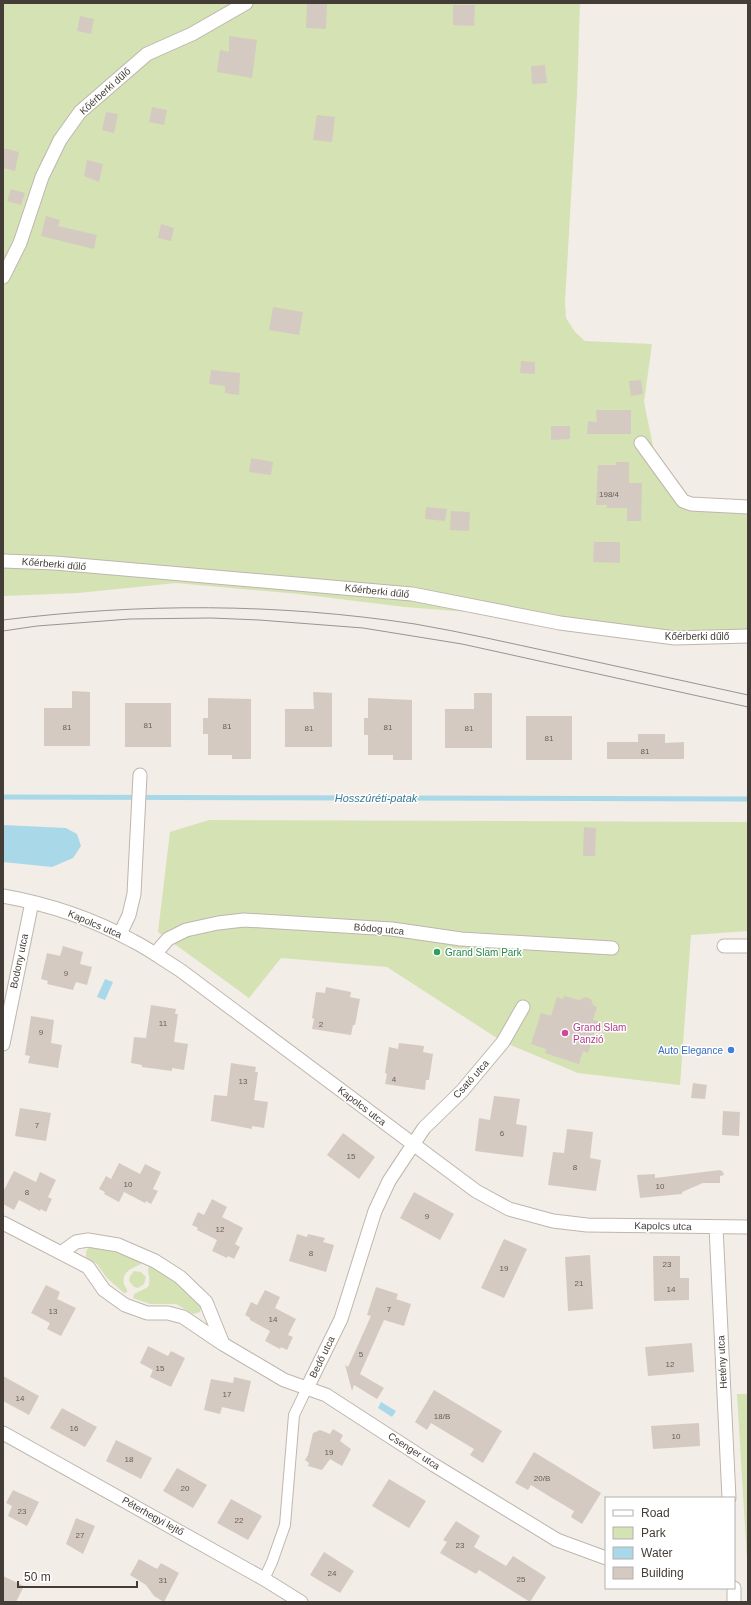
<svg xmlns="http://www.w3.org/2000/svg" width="751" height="1605" font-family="Arial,sans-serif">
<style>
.green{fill:#d4e2b4}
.water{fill:#a9d8e9}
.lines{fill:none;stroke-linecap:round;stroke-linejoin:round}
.stream{stroke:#a9d8e9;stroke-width:5}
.building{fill:#d5cac1}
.pedestrian-casing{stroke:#bfb6ae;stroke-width:12}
.minor-casing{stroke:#bfb6ae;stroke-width:15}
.pedestrian{stroke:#fff;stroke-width:10}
.minor{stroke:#fff;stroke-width:13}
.tram{stroke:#959595;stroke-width:1}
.leisure-dot{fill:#2e9e5b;stroke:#fff;stroke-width:1.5}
.hotel-dot{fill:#d1479c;stroke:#fff;stroke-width:1.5}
.shop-dot{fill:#3f7fe0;stroke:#fff;stroke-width:1.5}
.labels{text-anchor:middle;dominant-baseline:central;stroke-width:3;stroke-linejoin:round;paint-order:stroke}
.number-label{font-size:8px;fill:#68605a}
.street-label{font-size:10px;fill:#443d37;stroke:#fff}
.leisure-label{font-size:10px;fill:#27864d;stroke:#fff;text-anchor:start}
.hotel-label{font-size:10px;fill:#b23c85;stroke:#fff;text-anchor:start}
.shop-label{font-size:10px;fill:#366cbe;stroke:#fff;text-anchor:end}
.water-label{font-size:11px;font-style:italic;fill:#377b96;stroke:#fff}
</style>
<rect width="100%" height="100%" fill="#f2ede7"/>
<path class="green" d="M3 3H580L577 94 565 302 566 318 575 332 585 341 652 344 644 402 654 451 679 492 691 500 748 503V636L675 638 521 616 405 607 299 594 176 583 78 593 3 596Z
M209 820 748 822V931L691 935 680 1085 578 1073 503 1042 387 967 281 958 249 998 158 932 170 832Z
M92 1247 125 1254 142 1261 141 1264C133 1268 121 1271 124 1284 125 1288 128 1288 127 1292L124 1293 107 1278 97 1264 86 1257V1252L88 1248Z
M149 1266C169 1273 185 1292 201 1306L200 1312 193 1314 176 1304H150L133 1298 134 1294 148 1287C152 1278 146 1272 149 1266Z
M134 1271 141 1272 146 1277 144 1284 138 1288 134 1287 129 1281 130 1276Z
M737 1394H748V1560H747Z"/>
<path class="water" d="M3 825 66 828 77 834 81 846 73 858 52 867 3 862Z
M105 979 113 982 105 1000 97 997Z
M381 1402 396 1411 392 1417 378 1408Z"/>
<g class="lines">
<path class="stream" d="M3 797 748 799"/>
</g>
<path class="building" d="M307 3H327L326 29 306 28Z
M453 5H475L474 26 453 25Z
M80 16 94 19 91 34 77 31Z
M229 36 257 40 252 78 217 72 220 50 229 52Z
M545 65 547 83 532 84 531 66Z
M152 107 167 110 164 125 149 122Z
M106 112 118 114 114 133 102 130Z
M317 115 335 117 332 142 313 140Z
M3 148 19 152 15 171 3 168Z
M87 160 103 164 99 182 84 176Z
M11 189 25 193 21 205 7 201Z
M46 216 60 220 58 226 97 235 94 249 41 236Z
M161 224 174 228 171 241 158 238Z
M273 307 303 312 299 335 269 330Z
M521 361 535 362V374L520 373Z
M211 370 240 373 239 395 225 393V386L209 384Z
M641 380 643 394 631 396 629 381Z
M596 410H631V434H587L588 421 597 422Z
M551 426H570V439L551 440Z
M251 458 273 462 271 475 249 472Z
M616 462H629V483H642L641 521H627V508H607V505H596L598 465H616Z
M426 507 447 509 445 521 425 519Z
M451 511 470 512 469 531 450 530Z
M594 542H620V563L593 562Z
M72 691 90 692V746H44V708H72Z
M313 692 332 693V747H285V709H314Z
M474 693H492V748H445V709H474Z
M208 698 251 699V759H232V755H208V734H203V718H208Z
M368 698 412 700V760H393V755H368V735H364V718H368Z
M125 703H171V747H125Z
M526 716H572V760H526Z
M638 734H665V743L684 742V759H607V742H638Z
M584 827 596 828 595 856H583Z
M63 946 83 952 80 964 92 967 87 985 76 982 73 990 47 984 48 981 41 979 47 953 60 956Z
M326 987 351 992 350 997 360 999 355 1025H353L351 1035 312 1029 314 1019 312 1018 316 992 325 993Z
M564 996 579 1000 585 997 591 999 593 1005 597 1007 593 1020 598 1021 588 1053 583 1051 579 1064 545 1053 546 1049 531 1044 541 1013 551 1016 557 997 563 999Z
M151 1005 176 1009 175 1014H178L174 1042 188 1044 184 1070 172 1068V1071L142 1067V1065L131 1063 134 1037 146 1038Z
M31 1016 54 1020 51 1043 62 1045 58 1068 28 1063 30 1056 25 1055Z
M399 1043 424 1046 423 1052 433 1054 429 1080H426L425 1090 385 1084 387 1074 385 1073 389 1047 398 1049Z
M231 1063 256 1067 255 1072H258L254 1100 268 1102 264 1128 252 1126V1129L211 1121 214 1095 227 1096Z
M693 1083 707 1085 705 1099 691 1098Z
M494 1096 520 1099 516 1124 527 1126 523 1157 475 1151 479 1118 490 1120Z
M20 1108 51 1113 46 1141 15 1136Z
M723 1111 740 1112 739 1136 722 1135Z
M567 1129 593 1132 590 1158 601 1160 596 1191 548 1185 553 1152 564 1153Z
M343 1133 375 1157 359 1179 327 1155Z
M119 1163 140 1174 145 1164 161 1172 153 1189 158 1191 151 1204 146 1201 145 1203 124 1192 119 1202 104 1194 105 1192 99 1189 106 1176 111 1179Z
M720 1170 723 1172 724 1175 720 1176V1183H703L682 1192V1194L640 1198 637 1175 655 1174V1178Z
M14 1171 36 1182 40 1172 56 1180 48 1197 52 1199 46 1212 41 1209 40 1211 19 1200 14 1210 3 1204V1192Z
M414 1192 454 1214 440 1240 400 1218Z
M212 1199 227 1207 222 1217 243 1228 235 1244 240 1247 234 1259 228 1256 227 1258 212 1251 217 1240 197 1230 198 1228 192 1225 198 1212 204 1215Z
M297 1234 307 1237 308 1234 325 1238 323 1242 334 1245 326 1272 289 1261Z
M504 1239 527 1249 504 1298 481 1288Z
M590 1255 593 1309 568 1311 565 1257Z
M653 1256H680V1278H689V1300L654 1301Z
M46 1285 60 1292 57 1299 76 1308 61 1336 47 1329 50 1323 31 1313Z
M376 1287 398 1294 396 1299 411 1304 404 1326 384 1320 360 1374 384 1388 377 1399 354 1385 352 1391 345 1365 348 1367 371 1316 367 1315Z
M265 1290 280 1297 275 1308 296 1319 288 1335 293 1337 287 1350 281 1347 280 1349 265 1341 270 1331 250 1320V1318L245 1315 251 1302 257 1305Z
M692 1343 694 1372 648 1376 645 1347Z
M148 1346 168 1356 171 1351 185 1358 171 1387 150 1377 153 1370 140 1363Z
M3 1376 39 1396 29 1415 3 1401Z
M234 1377 251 1381 244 1412 222 1407 220 1414 204 1410 211 1379 233 1383Z
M434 1390 502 1431 483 1463 470 1455 474 1449 431 1423 427 1430 415 1422Z
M62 1408 97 1427 85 1447 50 1428Z
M699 1423 700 1446 653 1449 651 1426Z
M333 1429 343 1435 340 1441 351 1449 342 1466 330 1459 322 1470 308 1466 309 1463 305 1460 308 1455 313 1433 320 1430 330 1434Z
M116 1440 152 1458 141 1479 106 1461Z
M534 1452 601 1493 582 1524 571 1517 574 1511 552 1498 531 1485 528 1490 515 1483Z
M177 1468 207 1485 193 1508 163 1491Z
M389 1479 426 1501 409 1528 372 1506Z
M13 1490 39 1502 27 1526 8 1516 12 1506 6 1503Z
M231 1499 262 1516 248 1540 217 1523Z
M76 1518 95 1526 83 1554 66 1544Z
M456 1521 480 1536 474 1547 506 1566 513 1556 546 1577 530 1602 479 1570 476 1574 440 1553 447 1542 443 1540Z
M324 1552 354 1571 340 1593 310 1575Z
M139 1559 157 1569 161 1563 179 1573 164 1602 154 1596 146 1585 130 1575Z
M3 1576 24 1586 16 1602H3Z"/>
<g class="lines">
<defs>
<path id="pedestrian" d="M264 1579 272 1562 285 1525 294 1415 307 1388"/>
<path id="minor" d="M3 277 20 243 42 177 60 140 80 112 147 54 192 34 246 3
M641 443 683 501 691 504 748 507
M3 561 55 563 412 594 560 623 675 638 748 636
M3 896C48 904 93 919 133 941 149 949 164 960 180 970L476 1191 509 1209 553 1221 587 1225 748 1227
M120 934 129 915 134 894 140 775
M724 946H748
M155 954 168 939 186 930 218 923 244 920 392 929 461 939 612 948
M3 1044 32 902
M3 1223 88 1267 104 1290 125 1305 147 1313H168L183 1317 223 1344 284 1380 326 1395 434 1465 557 1540 606 1558
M716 1227 729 1498
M61 1253 76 1242 88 1240 118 1245 155 1261 180 1277 206 1302 223 1344
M307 1388 341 1319 375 1211 389 1181 424 1128 462 1091 503 1042 523 1007
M3 1433 264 1579 301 1602
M734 1588V1602"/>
</defs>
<use href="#pedestrian" class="pedestrian-casing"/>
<use href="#minor" class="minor-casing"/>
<use href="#pedestrian" class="pedestrian"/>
<use href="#minor" class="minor"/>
<path class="tram" d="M3 620C140 603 277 603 415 624 462 632 509 643 556 653 620 667 684 681 748 695
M3 631 37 626 130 619 211 618 259 620 363 628 462 644 748 707"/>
</g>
<circle class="leisure-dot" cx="437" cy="952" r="4"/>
<circle class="hotel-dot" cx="565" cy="1033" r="4"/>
<circle class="shop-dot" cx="731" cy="1050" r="4"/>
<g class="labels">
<g class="number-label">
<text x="609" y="494">198/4</text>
<text x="148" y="725">81</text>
<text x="227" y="726">81</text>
<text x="67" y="727">81</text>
<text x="388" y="727">81</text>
<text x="309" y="728">81</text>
<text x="469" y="728">81</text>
<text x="549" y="738">81</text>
<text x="645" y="751">81</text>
<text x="66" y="973">9</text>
<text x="163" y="1023">11</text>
<text x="321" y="1024">2</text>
<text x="41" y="1032">9</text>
<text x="394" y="1079">4</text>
<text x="243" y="1081">13</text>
<text x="37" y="1125">7</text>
<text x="502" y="1133">6</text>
<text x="351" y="1156">15</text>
<text x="575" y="1167">8</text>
<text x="128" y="1184">10</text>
<text x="660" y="1186">10</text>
<text x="27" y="1192">8</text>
<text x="427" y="1216">9</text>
<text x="220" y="1229">12</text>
<text x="311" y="1253">8</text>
<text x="667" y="1264">23</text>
<text x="504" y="1268">19</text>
<text x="579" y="1283">21</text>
<text x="671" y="1289">14</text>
<text x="389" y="1309">7</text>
<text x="53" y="1311">13</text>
<text x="273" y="1319">14</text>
<text x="361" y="1354">5</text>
<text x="670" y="1364">12</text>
<text x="160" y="1368">15</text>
<text x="227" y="1394">17</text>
<text x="20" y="1398">14</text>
<text x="442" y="1416">18/B</text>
<text x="74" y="1428">16</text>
<text x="676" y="1436">10</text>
<text x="329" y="1452">19</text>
<text x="129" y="1459">18</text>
<text x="542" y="1478">20/B</text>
<text x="185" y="1488">20</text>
<text x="22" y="1511">23</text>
<text x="239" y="1520">22</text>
<text x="80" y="1535">27</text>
<text x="460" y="1545">23</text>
<text x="332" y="1573">24</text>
<text x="521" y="1579">25</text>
<text x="163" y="1580">31</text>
</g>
<g class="street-label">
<text transform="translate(105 91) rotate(-42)">Kőérberki dűlő</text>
<text transform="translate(54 564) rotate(5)">Kőérberki dűlő</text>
<text transform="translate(377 591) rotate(6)">Kőérberki dűlő</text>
<text x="697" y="636">Kőérberki dűlő</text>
<text transform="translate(95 924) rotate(23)">Kapolcs utca</text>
<text transform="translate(379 929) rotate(5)">Bódog utca</text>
<text transform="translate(19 961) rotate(-78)">Bodony utca</text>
<text transform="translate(471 1079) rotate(-48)">Csató utca</text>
<text transform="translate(362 1106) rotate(37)">Kapolcs utca</text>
<text transform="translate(663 1226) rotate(1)">Kapolcs utca</text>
<text transform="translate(322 1357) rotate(-64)">Bedő utca</text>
<text transform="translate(722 1362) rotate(-93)">Hetény utca</text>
<text transform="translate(414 1451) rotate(33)">Csenger utca</text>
<text transform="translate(153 1516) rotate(29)">Péterhegyi lejtő</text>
</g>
<g class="leisure-label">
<text x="445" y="952">Grand Slam Park</text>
</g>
<g class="hotel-label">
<text x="573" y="1027">Grand Slam<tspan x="573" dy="12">Panzió</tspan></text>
</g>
<g class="shop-label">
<text x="723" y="1050">Auto Elegance</text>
</g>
<g class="water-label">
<text x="376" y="798">Hosszúréti-patak</text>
</g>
</g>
<rect width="751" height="1605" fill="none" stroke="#443d37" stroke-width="8"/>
<rect x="605" y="1497" width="130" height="92" fill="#ffffff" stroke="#b4b1af"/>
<rect x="613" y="1510" width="20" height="6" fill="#ffffff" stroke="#b4b1af"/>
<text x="641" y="1517" font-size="12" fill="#443d37">Road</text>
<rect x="613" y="1527" width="20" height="12" fill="#d4e2b4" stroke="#b4b1af"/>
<text x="641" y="1537" font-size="12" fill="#443d37">Park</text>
<rect x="613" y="1547" width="20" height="12" fill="#a9d8e9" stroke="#b4b1af"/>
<text x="641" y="1557" font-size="12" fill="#443d37">Water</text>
<rect x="613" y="1567" width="20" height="12" fill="#d5cac1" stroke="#b4b1af"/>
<text x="641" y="1577" font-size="12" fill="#443d37">Building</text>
<path d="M18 1581v6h119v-6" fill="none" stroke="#443d37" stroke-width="2"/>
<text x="24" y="1581" font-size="12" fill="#443d37" stroke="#ffffff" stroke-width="3" paint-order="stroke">50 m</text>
</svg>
